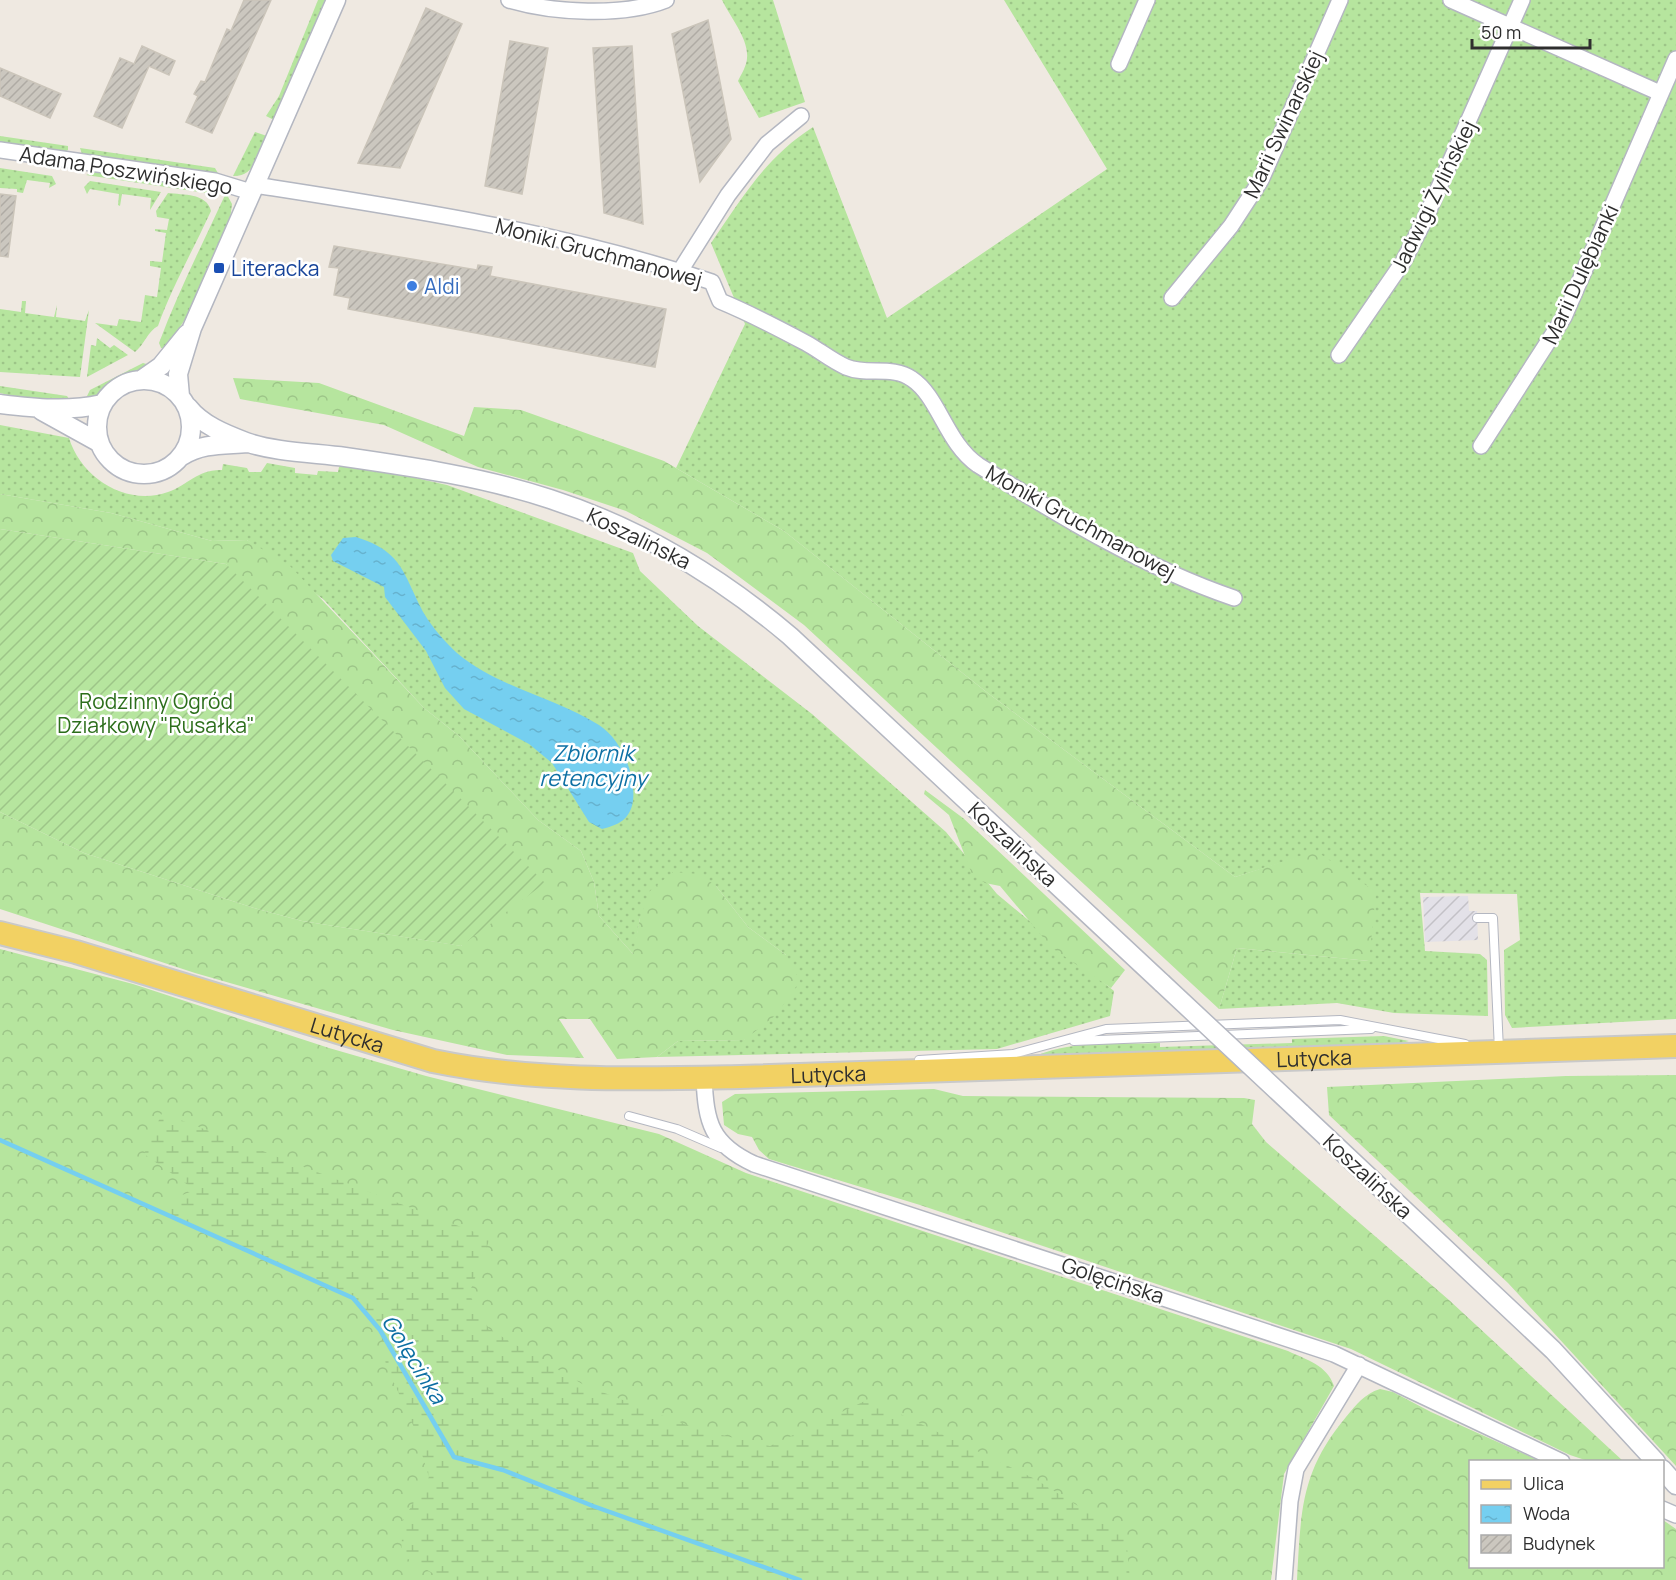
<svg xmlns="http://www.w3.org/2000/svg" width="1676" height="1580" font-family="Manrope,sans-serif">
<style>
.industrial{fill:url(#industrial-furrows)}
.grass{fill:url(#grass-dots)}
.forest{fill:url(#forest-crowns)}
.wetland{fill:url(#wetland-marsh)}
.garden{fill:url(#garden-furrows)}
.water{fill:url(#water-ripples)}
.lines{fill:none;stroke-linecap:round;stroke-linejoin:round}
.stream{stroke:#75cff0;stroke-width:4.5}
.building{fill:url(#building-hatch);stroke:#cbc5ba;stroke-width:1.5}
.service-casing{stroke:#b4b7c1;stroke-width:10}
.minor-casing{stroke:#b4b7c1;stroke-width:18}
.tertiary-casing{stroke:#b4b7c1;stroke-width:21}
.primary-casing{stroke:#c9c9c9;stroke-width:26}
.service{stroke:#fff;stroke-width:8}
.minor{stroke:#fff;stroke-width:15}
.tertiary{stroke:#fff;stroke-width:18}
.primary{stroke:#f2d163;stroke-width:22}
.tertiary-bridge-casing{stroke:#b4b7c1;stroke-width:21;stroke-linecap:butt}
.tertiary-bridge{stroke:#fff;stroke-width:18}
.transit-dot{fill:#1a4fb4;stroke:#fff;stroke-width:2}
.shop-dot{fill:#3f7fe0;stroke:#fff;stroke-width:2}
.labels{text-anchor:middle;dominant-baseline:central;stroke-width:5;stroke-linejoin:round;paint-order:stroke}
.street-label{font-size:21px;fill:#2e2e2e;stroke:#fff}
.transit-label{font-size:21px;fill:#164399;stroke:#fff;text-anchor:start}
.shop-label{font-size:21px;fill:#366cbe;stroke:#fff;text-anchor:start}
.park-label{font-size:21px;fill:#2c6e1b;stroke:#fff}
.water-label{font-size:22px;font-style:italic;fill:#0d6fa3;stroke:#fff}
</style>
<defs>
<pattern id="industrial-furrows" width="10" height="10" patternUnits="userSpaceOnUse" patternTransform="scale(1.5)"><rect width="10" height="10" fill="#e3e1e8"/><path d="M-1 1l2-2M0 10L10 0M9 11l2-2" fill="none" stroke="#c3c1c7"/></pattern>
<pattern id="grass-dots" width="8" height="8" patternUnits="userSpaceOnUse" patternTransform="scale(1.5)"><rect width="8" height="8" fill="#b6e59e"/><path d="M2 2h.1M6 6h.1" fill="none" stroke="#9dc588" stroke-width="1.8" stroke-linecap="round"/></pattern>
<pattern id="forest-crowns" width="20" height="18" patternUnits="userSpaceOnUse" patternTransform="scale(1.5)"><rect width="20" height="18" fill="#b6e59e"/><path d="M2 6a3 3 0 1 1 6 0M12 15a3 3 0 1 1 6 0" fill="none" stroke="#9dc588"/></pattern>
<pattern id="wetland-marsh" width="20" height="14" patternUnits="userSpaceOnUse" patternTransform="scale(1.5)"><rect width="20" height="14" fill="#b6e59e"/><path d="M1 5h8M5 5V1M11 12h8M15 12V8" fill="none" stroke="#9dc588"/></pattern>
<pattern id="garden-furrows" width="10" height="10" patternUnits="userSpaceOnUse" patternTransform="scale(1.5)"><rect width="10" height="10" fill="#b6e59e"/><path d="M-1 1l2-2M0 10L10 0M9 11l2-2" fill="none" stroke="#9dc588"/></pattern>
<pattern id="water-ripples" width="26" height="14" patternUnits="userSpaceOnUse" patternTransform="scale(1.5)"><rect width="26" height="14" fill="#75cff0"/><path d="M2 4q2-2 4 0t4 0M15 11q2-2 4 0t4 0" fill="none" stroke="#66b2ce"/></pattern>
<pattern id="building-hatch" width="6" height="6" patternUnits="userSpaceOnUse" patternTransform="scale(1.5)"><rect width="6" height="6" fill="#cbc7bf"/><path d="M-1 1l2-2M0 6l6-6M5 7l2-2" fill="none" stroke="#afaba4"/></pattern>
</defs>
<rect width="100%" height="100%" fill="#efe9e1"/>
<path class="industrial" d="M1468 896 1469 911H1477L1478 940 1425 942 1423 897Z"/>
<path class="grass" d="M318 0H326L274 120 266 116 279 96Z
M722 0H773L805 102 759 118 738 81C741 75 747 65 747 58 749 39 730 17 722 0Z
M1004 0H1676V1019L1512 1028 1505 1015 1504 950 1520 940 1517 894 1420 893 1425 951 1480 954 1487 960 1488 1016 1394 1013 1337 1003 1219 1009 1237 948 1369 961 1316 852 1235 877 989 694 784 531 676 468 745 324 711 243C743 197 765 158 813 127L887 318 1107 169Z
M255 132 267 136C260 152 255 177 233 176Z
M0 136 68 146V150L64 152 0 142Z
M80 148 215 168 219 175 82 154Z
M0 168 52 176 56 184 49 188 50 183 27 180 23 193 17 192V189L0 188Z
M98 171 213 188 206 193 86 175Z
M90 181 161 192 150 210 151 198 122 194 120 206 118 205 119 194 90 189 87 194 84 187Z
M168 193C183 195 207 193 211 211 193 250 172 287 158 326 148 331 144 345 135 352L95 323 117 326 119 319 141 322 145 295 157 297 161 268 150 266V261L162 262 166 233 155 231V229L167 230 169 219 157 217 156 211Z
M226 193 232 204 230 220 188 315 165 349 161 348 159 343C178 292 203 243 226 193Z
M22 301H26L25 313 54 317 57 305 56 317 85 321 89 310 80 377 0 372V309L21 312Z
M97 338 110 348 114 345 128 355 87 377 91 345 96 346Z
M143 363 153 366 119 380 97 398 84 402 90 390Z
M0 386 67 396 71 402 20 398 0 393Z
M0 425 69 438C81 478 127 507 168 492 188 485 198 469 222 470L223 464 247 468 249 472H261L267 463 295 468V473L317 475 318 471 338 472 339 467H366L447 485 633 553 640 571 698 626 812 714 946 832 997 894 1114 991 1110 1016 997 1049 657 1057 678 1041 744 1040 786 955 748 927 716 886 640 918 634 955 599 916 594 882 581 851 538 820 459 736 424 708 324 600 247 540 212 541 111 513 0 494Z
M1384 1036 1409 1041 1390 1046 1038 1055C1074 1040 1121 1045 1160 1043V1047L1292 1043V1039Z"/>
<path class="forest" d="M233 378 319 383 464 436 474 407 521 410 664 461 784 531 989 694 1235 877 1316 851 1376 892 1369 961 1237 948 1219 1009 804 625 707 553 626 511 563 490 478 467 384 425 240 399Z
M0 494 111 513 212 541 247 540 290 566 424 708 459 736 538 820 581 851 594 882 599 916 633 954 640 918 650 891 673 872 699 874 716 886 748 927 786 955 800 981 776 1015 744 1040 678 1041 657 1057 617 1059 590 1019H559L584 1058 507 1055 393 1030 195 973 0 909V812L84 853 254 908 302 921 462 946 226 564 0 529Z
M925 790 963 818 1125 970 1111 988 1052 948 1000 886 985 883 972 874 949 815 924 794Z
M0 949 133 984 329 1048 426 1076 659 1134 746 1173 1288 1351C1307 1360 1327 1365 1334 1386L1284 1474 1271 1580H0Z
M1676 1075V1466L1508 1283 1329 1115 1327 1087 1566 1076Z
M934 1089 963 1096 1244 1098 1255 1100 1252 1124 1266 1142 1449 1300 1623 1461H1588L1570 1455 1351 1349 920 1205 769 1159 759 1150 752 1137 738 1134 724 1125 722 1102 735 1094Z
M1380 1389 1393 1392 1431 1412 1540 1461 1470 1462V1566H1662L1663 1520 1676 1529V1580H1297C1301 1512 1300 1472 1346 1417 1357 1404 1364 1394 1380 1389Z"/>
<path class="wetland" d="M162 1113 490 1238 469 1294 489 1329 584 1385 700 1430 770 1446 869 1399 1035 1479 1126 1536 1130 1580H437L436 1575 401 1555 403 1520 429 1477 413 1425 386 1365 380 1330 353 1299 166 1215 167 1201 195 1190 144 1154Z"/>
<path class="garden" d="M0 529 226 564 545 883 461 946 302 921 254 908 84 853 0 812Z"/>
<path class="water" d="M356 537C405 552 403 576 425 615 432 627 446 643 457 653 499 688 554 697 599 725 622 740 636 775 633 801 630 820 618 825 602 829L589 822 552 763 529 744 464 709 445 688 426 651 385 597 384 587 333 561 331 555 343 538Z"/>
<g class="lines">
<path class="stream" d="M0 1140 353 1298 380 1330 454 1457 503 1470 593 1506 800 1580"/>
</g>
<path class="building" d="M244 0H271L212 133 186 122 198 96 194 94 201 81 205 82 227 29 231 31Z
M426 8 462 24 400 168 358 163Z
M708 20 731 139 700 182 672 34Z
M510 41 548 48 522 194 485 186Z
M142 46 175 61 169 75 149 66 122 128 94 116 120 58 134 64Z
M632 46 643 224 604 213 593 48Z
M0 68 61 94 50 118 0 96Z
M0 194 16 196 8 257 0 256Z
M334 246 477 270 478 265 492 267 490 276 666 309 655 367 348 309 350 298 334 295 339 268 329 267Z"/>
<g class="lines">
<defs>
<path id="service" d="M1477 918H1493L1499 1050
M1074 1041 1371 1029
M919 1060 1013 1054 1106 1029 1340 1020 1465 1044
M629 1116 677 1129 721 1148"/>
<path id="minor" d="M509 0C553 13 623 17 666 0
M1451 0 1660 93
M1119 64 1147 0
M0 150 215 181 251 192
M255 185C409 209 564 232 712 282L720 301C749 313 778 328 806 343 819 350 832 361 846 367 867 376 892 365 912 379 939 397 946 443 978 465 1060 516 1143 567 1234 598
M680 271 728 195 767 144 801 116
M1172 298 1231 226 1261 180 1340 0
M1339 355 1403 262 1424 221 1522 0
M1481 446 1564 317 1676 59
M704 1078C706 1123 711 1144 754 1164L1334 1354 1562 1462
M1662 1509 1676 1515
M1284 1580 1290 1501 1296 1469 1359 1365"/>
<path id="tertiary" d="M97 427a47 47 0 1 1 94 0a47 47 0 1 1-94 0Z
M141 380 161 366 187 334
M180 396 178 374 192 328 336 0
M0 404C34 408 67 412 102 404
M188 407C202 425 225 434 246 442 274 452 315 453 345 457 414 467 483 477 550 499 640 528 718 575 790 636L1162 983
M42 411 98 442
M182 456C202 443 224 445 247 443
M1301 1113 1553 1350 1656 1462
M1662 1469 1676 1485"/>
<g id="primary">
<path id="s1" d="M0 933 76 952 433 1061C535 1082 637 1079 740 1077L1676 1046"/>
</g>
</defs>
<use href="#service" class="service-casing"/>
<use href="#minor" class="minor-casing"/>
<use href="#tertiary" class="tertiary-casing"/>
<use href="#primary" class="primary-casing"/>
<use href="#service" class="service"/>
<use href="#minor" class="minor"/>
<use href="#tertiary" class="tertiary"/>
<use href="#primary" class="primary"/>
<defs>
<path id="tertiary-bridge" d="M1162 983 1301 1113"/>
</defs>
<use href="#tertiary-bridge" class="tertiary-bridge-casing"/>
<use href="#tertiary-bridge" class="tertiary-bridge"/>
</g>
<rect class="transit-dot" x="213" y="262" width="12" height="12" rx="3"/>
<circle class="shop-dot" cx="412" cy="286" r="6"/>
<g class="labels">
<g class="street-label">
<text transform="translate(1283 124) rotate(-65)">Marii Swinarskiej</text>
<text transform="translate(126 170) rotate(9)">Adama Poszwińskiego</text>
<text transform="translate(1433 196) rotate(-64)">Jadwigi Żylińskiej</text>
<text transform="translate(599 252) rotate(15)">Moniki Gruchmanowej</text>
<text transform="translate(1580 274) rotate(-65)">Marii Dulębianki</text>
<text transform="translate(1081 522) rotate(29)">Moniki Gruchmanowej</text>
<text transform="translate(639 538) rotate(26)">Koszalińska</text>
<text transform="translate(1013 844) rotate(43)">Koszalińska</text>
<text stroke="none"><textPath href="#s1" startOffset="362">Lutycka</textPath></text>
<text stroke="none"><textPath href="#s1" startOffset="1334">Lutycka</textPath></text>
<text stroke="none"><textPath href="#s1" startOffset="848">Lutycka</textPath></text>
<text transform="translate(1368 1176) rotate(43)">Koszalińska</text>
<text transform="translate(1113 1280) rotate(18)">Golęcińska</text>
</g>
<g class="transit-label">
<text x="231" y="268">Literacka</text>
</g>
<g class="shop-label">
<text x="424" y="286">Aldi</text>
</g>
<g class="park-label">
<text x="156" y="701">Rodzinny Ogród<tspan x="156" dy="24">Działkowy "Rusałka"</tspan></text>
</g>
<g class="water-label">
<text x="593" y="753">Zbiornik<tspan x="593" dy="25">retencyjny</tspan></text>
<text transform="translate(414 1359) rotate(58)">Golęcinka</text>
</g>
</g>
<rect x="1469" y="1460" width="195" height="108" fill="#ffffff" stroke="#ababab" stroke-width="1.5"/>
<rect x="1481" y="1480" width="30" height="9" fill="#f2d163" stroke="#ababab" stroke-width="1.5"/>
<text x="1523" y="1490" font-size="18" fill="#2e2e2e">Ulica</text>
<rect x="1481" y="1505" width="30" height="18" fill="url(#water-ripples)" stroke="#ababab" stroke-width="1.5"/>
<text x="1523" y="1520" font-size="18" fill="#2e2e2e">Woda</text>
<rect x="1481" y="1535" width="30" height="18" fill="url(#building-hatch)" stroke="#ababab" stroke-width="1.5"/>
<text x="1523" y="1550" font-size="18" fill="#2e2e2e">Budynek</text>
<path d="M1472 39v9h118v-9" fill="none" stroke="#2e2e2e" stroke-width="3"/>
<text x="1481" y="39" font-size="18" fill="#2e2e2e" stroke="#ffffff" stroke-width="4.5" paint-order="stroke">50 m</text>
</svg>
